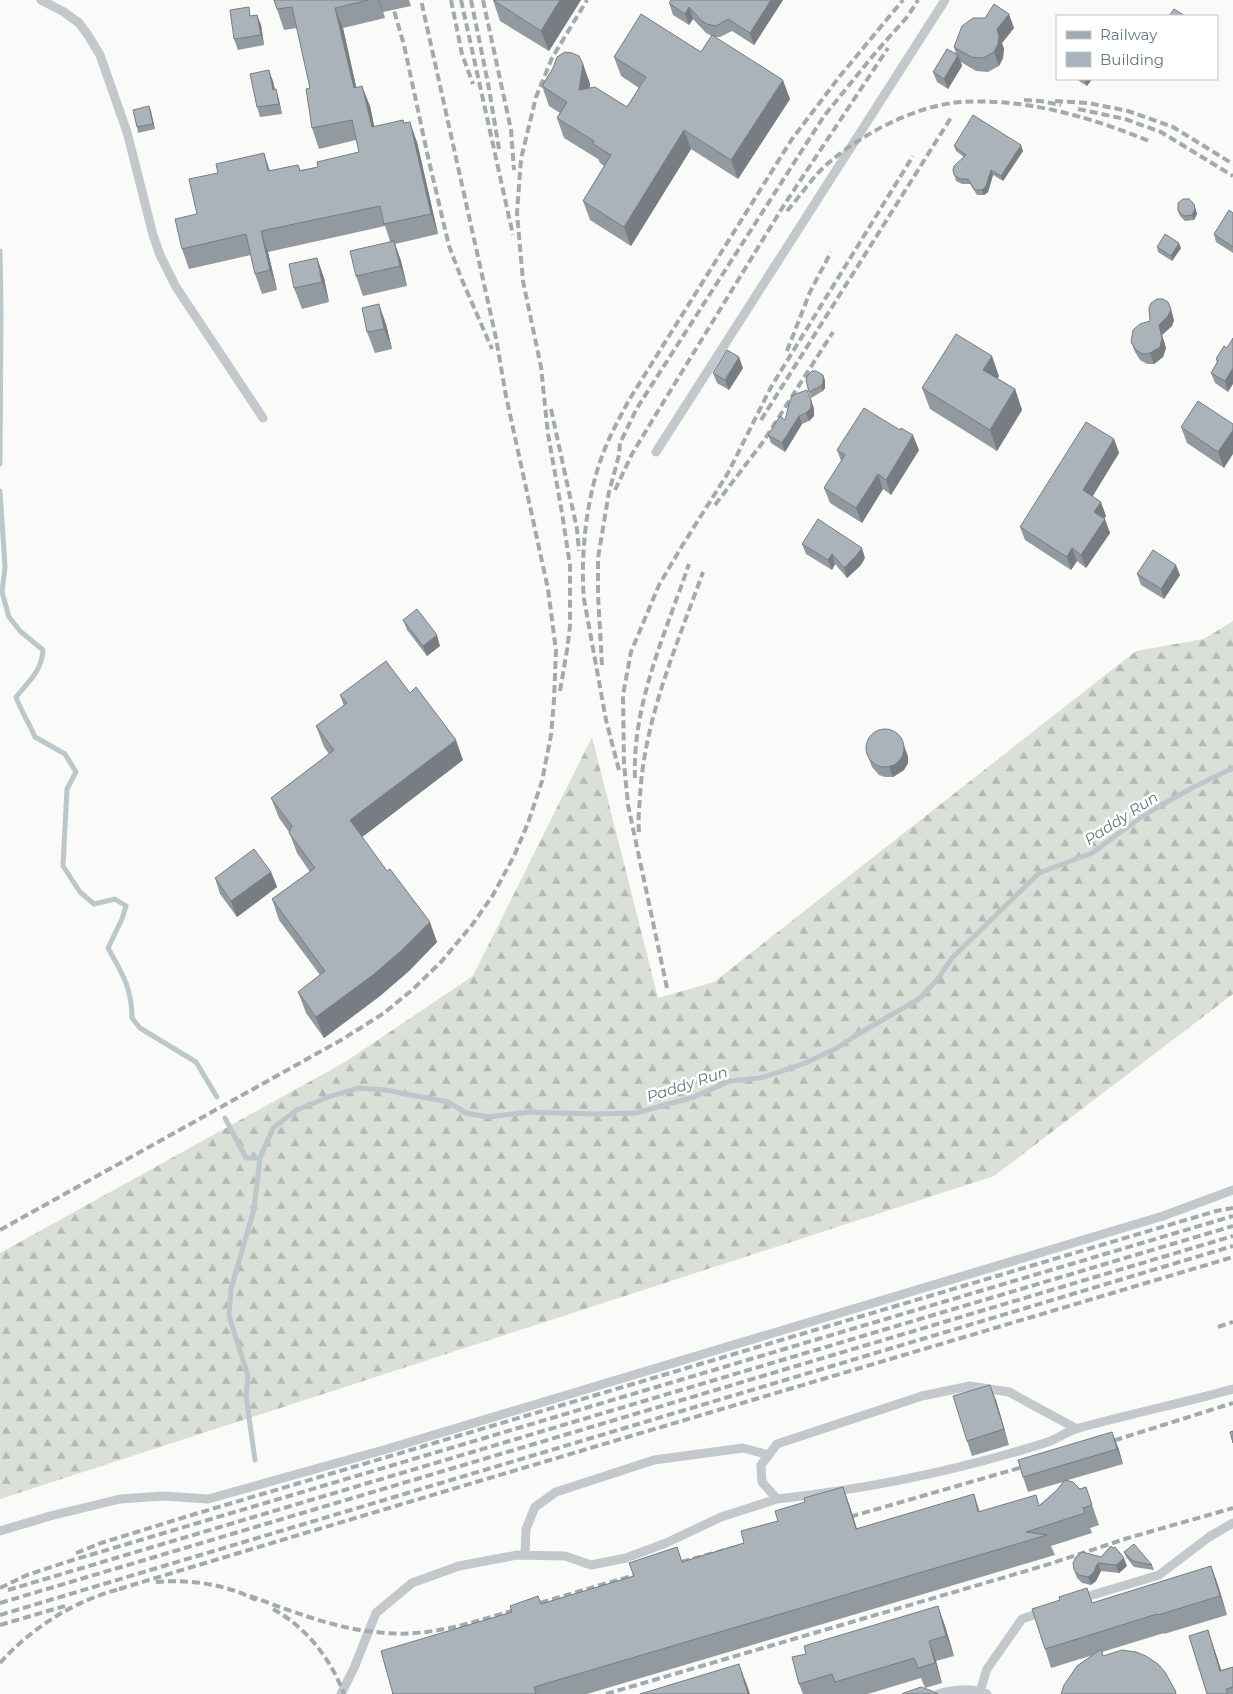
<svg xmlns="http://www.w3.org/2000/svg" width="1233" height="1694" font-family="Montserrat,sans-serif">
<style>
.forest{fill:url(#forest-firs)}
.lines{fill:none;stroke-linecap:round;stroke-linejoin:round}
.stream{stroke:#bbc7cb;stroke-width:5}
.lane{stroke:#c3c8cc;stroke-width:9}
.rail{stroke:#a2aab0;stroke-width:4;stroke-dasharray:8 4;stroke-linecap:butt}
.wall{fill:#929a9f}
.shaded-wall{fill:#777d82}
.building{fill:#aab3b9;stroke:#777d82}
.labels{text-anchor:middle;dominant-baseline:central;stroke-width:5;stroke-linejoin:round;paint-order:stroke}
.water-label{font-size:15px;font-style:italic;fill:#60757c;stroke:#fff}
</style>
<defs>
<pattern id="forest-firs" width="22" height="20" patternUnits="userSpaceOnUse" patternTransform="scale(1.25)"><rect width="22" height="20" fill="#dadfd7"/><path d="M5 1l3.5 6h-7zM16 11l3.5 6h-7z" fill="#b4b9b4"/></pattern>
</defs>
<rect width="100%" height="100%" fill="#fafaf8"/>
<path class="forest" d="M1233 621V994L994 1176 0 1499V1253L345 1062 473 976 592 737 658 998 714 982 1136 651 1204 639Z"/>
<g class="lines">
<path class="stream" d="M0 251 1 311 0 464
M0 491 5 567 2 592 9 617 20 631 43 650C42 671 28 682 16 697 21 711 29 723 35 737L65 754 76 772 67 789 63 866 80 892 94 904 115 899 126 906 122 919 108 948C122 973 132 988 132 1018L140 1028 196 1062 217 1097
M225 1118 246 1158H260L273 1128 297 1110 328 1097 359 1088 385 1090 448 1102 466 1113 489 1117 529 1112 596 1114 636 1113 694 1097 730 1081 761 1078 803 1064 837 1048 858 1034 919 999 936 981 953 957 1039 873 1092 853 1144 815 1192 788 1233 768
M255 1460 246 1396 248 1376 229 1316 231 1289 254 1209 260 1158"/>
<path class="lane" d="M41 0 64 12 79 23 88 35 100 55 127 132 153 235 160 255 176 287 263 418
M656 452 945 0
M1077 1429 1009 1392 970 1386 922 1396 777 1444 761 1465 762 1482 777 1499C869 1489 960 1470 1048 1442 1058 1438 1068 1431 1079 1428 1130 1414 1182 1403 1233 1389
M0 1531 50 1516 120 1499 163 1496 208 1499 387 1449 1163 1216 1233 1190
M525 1555 526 1529 535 1507 556 1492 654 1460 743 1448 769 1455
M1079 1599 1159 1575 1209 1537 1233 1523
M980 1691 987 1669 1022 1619 1045 1611
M341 1694 354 1668 376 1613 412 1583 459 1566 517 1555 565 1556 591 1565 626 1558 666 1543 721 1517 777 1499
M938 1694C953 1689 972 1688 987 1694"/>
<path class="rail" d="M391 0 404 45 428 157 449 246 462 280 492 349
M451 0 462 54 473 84
M461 0 513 235
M471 0 488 83 499 149
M483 0 511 130 514 170
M1024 100 1040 101 1061 105
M1055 101 1088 103 1128 111 1173 127 1233 164
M1078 109 1125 119 1161 132 1233 176
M787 211C802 194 815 173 832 160 866 132 917 105 962 102 1026 98 1090 117 1149 141
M787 351 810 292 831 252
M551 409 577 529 579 551
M761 420 952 116
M615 490 632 454 658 411 784 205 888 48
M715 505 763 442 833 332
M602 665 598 595V558L609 492 619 455 620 443 637 408 824 116 876 52 908 16 918 0
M560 691 567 650 570 626V565L562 513 548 434 541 367 523 281 517 213 521 159 536 97 552 58 587 0
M619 770 606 720 584 599C580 554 587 493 604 451 611 433 620 417 629 400L792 139 840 76 903 0
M635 778C632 704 666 632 689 564
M639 832C638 821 639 809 640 797 644 719 677 645 703 572
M667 988 628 805 624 763 623 695 631 652 659 585 682 546 728 473 771 387 913 156
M0 1230 343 1039 384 1013 411 991 441 962 472 925 493 895 514 856 528 823 542 781 551 735 554 701 556 651 548 589 506 396 496 338 421 0
M1218 1327 1233 1322
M1103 1444 1233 1403
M839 1520 1033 1464
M76 1553 101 1543 195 1514 1216 1211 1233 1208
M670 1565 747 1544
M156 1582C189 1579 226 1584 256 1600
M0 1588 27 1575 73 1560 1233 1216
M119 1589C490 1477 862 1368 1233 1257
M8 1590 1233 1226
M250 1596C294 1612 338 1630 385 1633 431 1637 474 1622 518 1609 561 1597 603 1584 646 1572
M0 1603 1233 1236
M273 1609C306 1627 331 1659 344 1694
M0 1615 1233 1246
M0 1625 65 1606
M0 1663C32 1627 77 1599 124 1588
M606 1694 1043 1566 1128 1538 1233 1508"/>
</g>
<path class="wall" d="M274 0H409L411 6 383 12 385 18 343 28 356 87 370 106 374 127 403 120 404 123 417 142 438 234 395 244 401 261 407 286 363 296 356 276 390 241 385 226 268 252 277 290 262 294 255 274 251 255 189 269 182 249 197 214 270 171 298 165 300 170 318 167 359 152 356 140 319 149 312 128 310 88 297 28 284 30Z
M493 0H581L549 51 500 21Z
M671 0H783L754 45 732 31 720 37H715L790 99 738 179 691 149 631 246 590 220 583 201 604 166 600 163 598 159 564 138 557 118 560 113 549 106 542 86 583 64 590 84V88L627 107 639 88 621 76 614 57 701 52 712 36 706 33 693 19 689 25 673 15 669 3Z
M257 15 261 25 264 45 238 50 234 39 252 16Z
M1014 28 1002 43 1004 49 1003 58 999 66 988 72 976 71 961 62 962 66 948 89 937 82 933 72 956 54 954 47Z
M1076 79H1092L1087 86Z
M273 81 275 90 276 89 279 100 282 114 260 117 257 107Z
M149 106 155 129 138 133 137 127Z
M954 146 1023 151 1003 181 993 175 988 192 984 195H977L970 184H962L956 181 953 170 964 157 956 151Z
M1194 204 1197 214 1194 220 1185 221 1180 216 1178 211Z
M1233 213V253L1216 242 1214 234Z
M1157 247 1181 248 1172 261 1158 252Z
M317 258 324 278 329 302 302 309 294 288Z
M1174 320 1172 326 1162 335 1166 348 1163 357 1154 364H1147L1140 360 1135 352 1131 342 1150 321Z
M386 324 392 349 375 353 367 332Z
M1224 346 1228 392 1215 383 1211 373 1217 363 1216 359Z
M743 368 729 390 717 383 713 373Z
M999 376 997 379 1015 389 1022 410 997 451 930 409 922 388Z
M825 380V388L823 391 811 398 809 392Z
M811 400 814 409V416L809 421 802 424 785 452 771 443 768 435 785 420Z
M1233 424 1224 468 1187 443 1181 427Z
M1114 439 1119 453 1092 496 1106 516 1104 518 1110 533 1086 568 1077 561 1071 570 1025 540 1020 527Z
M837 450H919L891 495 883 489 862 523 830 503 824 488 841 461Z
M802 544 865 558 860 566 847 578 835 564 832 570 806 554Z
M1137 574 1180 575 1164 599 1141 585Z
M403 620 440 646 427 656 407 630Z
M410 693 463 760 362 837 437 942 409 971 380 996 324 1038 306 1013 298 992 320 975 279 920 272 899 310 872 297 853 289 832 279 818 271 798 329 754 324 747 316 726 344 706 340 695Z
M866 751 908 756V763L904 770 893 777H885L879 775 872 767Z
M271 872 277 887 237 917 220 894 215 878Z
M996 1400 1009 1445 972 1456 967 1441Z
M1118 1447 1123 1464 1068 1480 1080 1489 1086 1487 1099 1525 1090 1528 1092 1533 1051 1546 1055 1555 587 1694H392L541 1604 744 1543 805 1502 843 1487 850 1507 857 1529 974 1494 980 1512 1040 1505 1057 1490 1063 1482 1028 1492 1023 1477Z
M1124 1552 1152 1565 1154 1570 1134 1567 1126 1557Z
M1076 1557 1127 1566 1119 1573 1101 1571 1096 1581 1091 1585 1082 1583 1077 1578 1074 1570Z
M1211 1566 1218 1585 1227 1615 1164 1634V1633L1102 1652 1103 1655 1158 1664 1093 1655 1051 1668 1045 1649 1060 1600 1092 1603Z
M938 1606 945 1626 954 1656 936 1661 942 1683 925 1688 921 1678 868 1694H803L799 1684 806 1654Z
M1213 1645 1221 1670 1233 1667V1694H1207Z"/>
<path class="shaded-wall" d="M378 0H379L385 18Z
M560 0H581L549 51 541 31Z
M771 0H783L754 45 750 33Z
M689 7 693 19 689 25 685 14Z
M335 8 343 28 361 108 354 88Z
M1009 14 1014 28 1002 43 1004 49 1003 58 999 66 994 52 997 29Z
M257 15 261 25 264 45 261 35Z
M958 55 962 66 948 89 944 79Z
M583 64 590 84 586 110 579 90Z
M269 70 273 81 277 100 273 90Z
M1087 79H1092L1087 86 1085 81Z
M783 80 790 99 738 179 731 160Z
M362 86 370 106 379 148 372 127Z
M276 89 279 100 282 114 279 104Z
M149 106 151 111 155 129 153 124Z
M410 122 417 142 438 234 431 214Z
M684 130 691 149 631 246 624 227Z
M1021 145 1023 151 1003 181 1001 176Z
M264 153 271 174 268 171Z
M991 170 993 175 988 192 984 195 982 190Z
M1194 204 1197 214 1194 220 1192 215Z
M261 231 268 252 277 290 270 270Z
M394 241 401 261 407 286 400 266Z
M1179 243 1181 248 1172 261 1171 256Z
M317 258 324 278 329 302 322 282Z
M379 304 386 324 392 349 384 329Z
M1171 309 1174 320 1172 326 1162 335 1166 348 1163 357 1154 364 1150 353 1159 325Z
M992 356 999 376 990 390 983 370Z
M739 357 743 368 729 390 725 380Z
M1233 368V384L1228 392 1225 381Z
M823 375 825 380V388L823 391 821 386Z
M1015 389 1022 410 997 451 990 430Z
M811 400 814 409V416L809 421 806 413Z
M799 416 802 424 785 452 782 443Z
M1233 430V454L1224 468 1218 452Z
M913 435 919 450 891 495 886 480Z
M1114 439 1119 453 1088 504 1083 490Z
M878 474 883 489 862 523 856 508Z
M1101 502 1106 516 1099 526 1094 512Z
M1105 519 1110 533 1086 568 1081 555Z
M862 548 865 558 860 566 847 578 844 568Z
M1072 548 1077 561 1071 570 1067 557Z
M832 554 835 564 832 570 828 560Z
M1176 565 1180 575 1164 599 1161 589Z
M437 635 440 646 427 656 423 646Z
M901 738 908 756V763L904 770 893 777 889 767Z
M456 740 463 760 357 841 350 820Z
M271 872 277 887 237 917 231 901Z
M430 922 437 942 409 971 380 996 324 1038 316 1017Z
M990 1385 996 1400 1009 1445 1004 1429Z
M1112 1432 1118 1447 1123 1464 1117 1449Z
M843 1487 850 1507 863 1549 856 1529Z
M1124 1558 1127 1566 1119 1573 1116 1565Z
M1098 1563 1101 1571 1096 1581 1091 1585 1088 1577Z
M1211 1566 1218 1585 1227 1615 1220 1596Z
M938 1606 945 1626 954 1656 946 1636Z
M1208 1630 1213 1645 1226 1685 1220 1671Z
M929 1641 936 1661 942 1683 935 1663Z
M739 1664 747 1685 750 1694H748Z"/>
<path class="building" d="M274 0H369L335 8 354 88 362 86 372 127 403 120 404 123 410 122 431 214 384 224 380 206 261 231 270 270 255 274 246 234 182 249 175 219 197 214 189 179 218 173 216 164 264 153 268 171 298 165 300 171 318 167 317 162 359 152 352 120 312 128 306 89 310 88 292 7 277 9Z
M493 0H560L541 31Z
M671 0H771L750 33 728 19 716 26 707 24 702 21 689 7 685 14 669 3Z
M994 4 1009 14 997 29 999 36 998 44 994 52 983 58 971 57 954 47 962 26 973 18H985Z
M249 7 250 16 257 15 261 35 234 39 230 10Z
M1174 9 1185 16H1169Z
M641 14 701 52 712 35 783 80 731 160 684 130 624 227 583 201 611 155 593 144 594 141 557 118 567 102 542 86 553 68 557 57 565 52 572 53 579 56 583 64 579 90 595 87 627 107 646 77 614 57Z
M947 49 958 55 944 79 933 72Z
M269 70 273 90 276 89 279 104 257 107 250 74Z
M149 106 153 124 137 127 133 110Z
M973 115 1021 145 1001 176 991 170 986 186 982 190H975L968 179H960L954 175 953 170 954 166 966 155 954 146Z
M1183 199H1189L1194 204 1195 209 1192 215 1184 216 1178 211V203Z
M1229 210 1233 213V247L1214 234Z
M1165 234 1179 243 1171 256 1157 247Z
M394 241 400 266 356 276 350 251Z
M317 258 322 282 294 288 289 264Z
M1157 299H1163L1168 302 1171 309 1168 316 1159 325 1162 338 1160 347 1150 353 1143 354 1136 350 1131 342 1133 330 1140 324 1150 321 1149 308 1151 303Z
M379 304 384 329 367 332 362 308Z
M956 334 992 356 983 370 1015 389 990 430 922 388Z
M1233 338V368L1225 381 1211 373 1218 361 1216 359 1224 346 1227 348Z
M727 350 739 357 725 380 713 373Z
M812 371H816L823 375V383L821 386 809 392 806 380 807 376Z
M807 390 811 400V408L806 413 799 416 782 443 768 435 780 416 785 420 790 400 793 395Z
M1198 401 1233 424V430L1218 452 1181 427Z
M864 408 900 430 901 428 913 435 886 480 878 474 856 508 824 488 845 455 837 450Z
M1086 422 1114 439 1083 490 1101 502 1094 512 1105 519 1081 555 1072 548 1067 557 1020 527Z
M818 519 862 548 856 556 844 568 832 554 828 560 802 544Z
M1153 550 1176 565 1161 589 1137 574Z
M417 609 437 635 423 646 403 620Z
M386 661 410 693 416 687 456 740 350 820 387 871 390 869 430 922 402 950 373 975 316 1017 298 992 325 971 272 899 315 868 289 833 292 826 271 798 334 750 316 726 347 703 340 695Z
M866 748a19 19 0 1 1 38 0a19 19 0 1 1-38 0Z
M254 849 271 872 231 901 215 878Z
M990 1385 1004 1429 967 1441 953 1396Z
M1233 1431V1443L1230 1432Z
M1112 1432 1117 1449 1023 1477 1018 1460Z
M1065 1480 1073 1482 1080 1489 1086 1487 1092 1505 1083 1508 1085 1513 1026 1532 1047 1535 534 1687 536 1694H392H393L381 1651 512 1612 510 1606 538 1596 541 1604 634 1576 629 1563 677 1547 682 1562 744 1543 741 1531 778 1521 775 1511 805 1502 804 1498 843 1487 856 1529 974 1494 978 1512 1036 1495 1039 1506 1057 1490Z
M1134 1544 1152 1565 1133 1561 1124 1552Z
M1111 1546 1113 1548 1115 1547 1124 1558 1116 1565 1098 1563 1093 1573 1088 1577 1079 1575 1074 1570 1073 1563 1076 1557 1082 1552 1101 1557Z
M1211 1566 1220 1596 1158 1615 1157 1614 1045 1649 1032 1609 1060 1600 1059 1597 1087 1588 1092 1603Z
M938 1606 946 1636 929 1641 935 1663 918 1668 914 1658 835 1682 832 1674 799 1684 792 1657 806 1654 804 1646Z
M1208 1630 1220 1671 1233 1667V1687L1226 1689 1227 1694H1207L1189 1636Z
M1101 1649 1103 1656 1122 1650 1136 1652 1146 1656 1158 1664 1165 1672 1175 1690 1176 1694H1061L1064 1685 1077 1666Z
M739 1664 748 1694H640Z
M921 1687 932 1691 938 1694H902L904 1693Z"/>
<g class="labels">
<g class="water-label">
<text transform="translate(1121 818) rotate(-33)">Paddy Run</text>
<text transform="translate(687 1084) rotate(-18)">Paddy Run</text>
</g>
</g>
<rect x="1056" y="15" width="162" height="65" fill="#ffffff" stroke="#c1c8cd"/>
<rect x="1066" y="31" width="25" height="8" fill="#a2aab0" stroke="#c1c8cd"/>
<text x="1100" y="40" font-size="15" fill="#657683">Railway</text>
<rect x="1066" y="52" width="25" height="15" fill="#aab3b9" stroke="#c1c8cd"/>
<text x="1100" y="65" font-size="15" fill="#657683">Building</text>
</svg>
